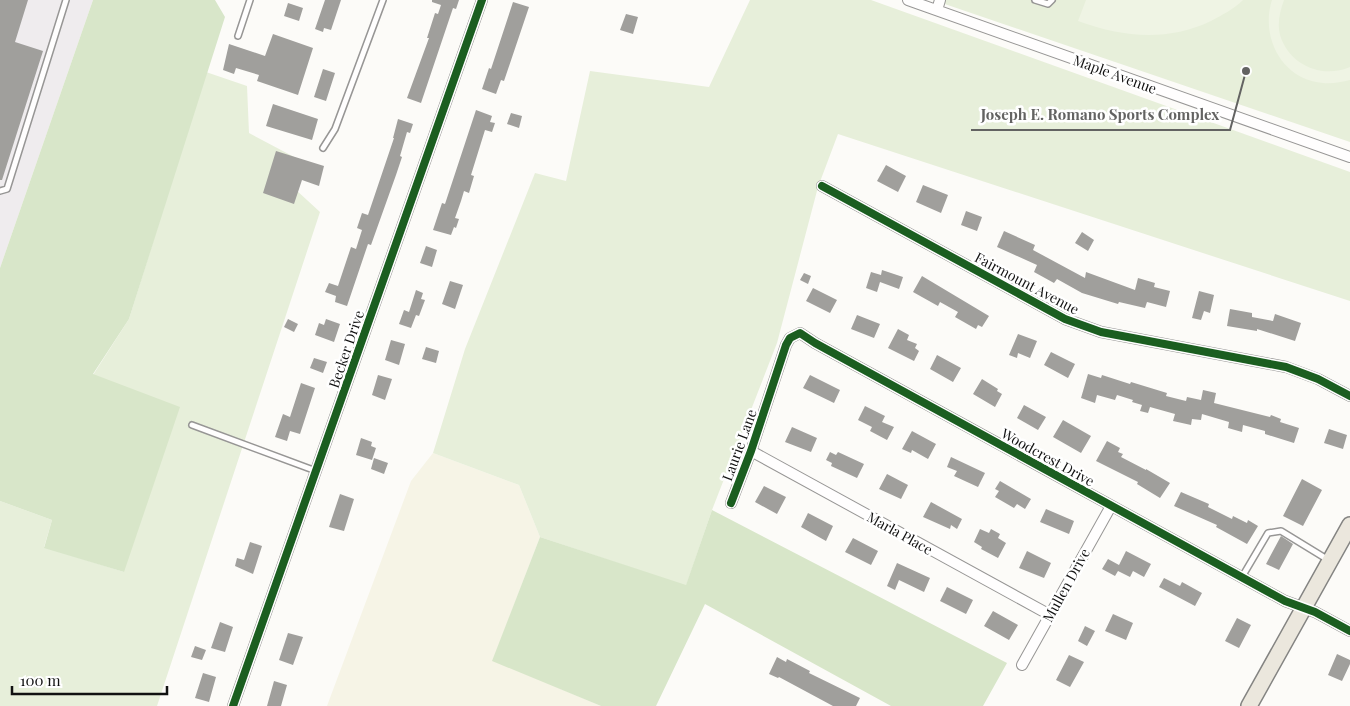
<svg xmlns="http://www.w3.org/2000/svg" width="1350" height="706" font-family="'Playfair Display',serif">
<style>
.industrial{fill:#efecee}
.farmland{fill:#f6f4e6}
.green{fill:#e7efda}
.forest{fill:#d8e6c9}
.pitch{fill:#eff4e4}
.building{fill:#a09f9c}
.lines{fill:none;stroke-linecap:round;stroke-linejoin:round}
.lane-casing{stroke:#979695;stroke-width:8}
.street-casing{stroke:#979695;stroke-width:12}
.primary-casing{stroke:#848482;stroke-width:18}
.lane{stroke:#fffefe;stroke-width:5}
.street{stroke:#fffefe;stroke-width:10}
.primary{stroke:#ebe7dd;stroke-width:15}
.cycleway-casing{stroke:#fff;stroke-width:11}
.cycleway{stroke:#1b5e20;stroke-width:8}
.labels{text-anchor:middle;dominant-baseline:central;stroke-width:5;stroke-linejoin:round;paint-order:stroke}
.street-label{font-size:14px;fill:#111;stroke:#fff}
.leader{fill:none;stroke:#636362;stroke-width:2}
.callout-dot{fill:#636362;stroke:#fff;stroke-width:2}
.callout-label{font-size:15px;text-anchor:middle;font-weight:bold;fill:#636362;stroke:#fff;stroke-width:5;stroke-linejoin:round;paint-order:stroke}
</style>
<rect width="100%" height="100%" fill="#fcfbf8"/>
<path class="industrial" d="M0 0H93L0 268Z"/>
<path class="farmland" d="M433 453 519 485 540 537 493 660 601 706H327L411 481Z"/>
<path class="green" d="M750 0H871L1350 172V301L838 134 818 187 777 343 712 510 686 586 540 537 519 485 433 453 465 349 535 173 566 181 590 71 709 87Z
M933 0H1350V142Z
M206 72 247 86 249 133 298 159 295 189 320 212 157 706H0V501L52 520 44 547 124 572 93 375 129 319Z"/>
<path class="forest" d="M93 0H215L225 17 129 319 93 374 180 407 124 572 44 548 52 520 0 501V268Z
M712 510 1007 663 983 706H891L705 604 656 706H601L492 661 540 537 686 585Z"/>
<path class="pitch" d="M1086 0H1243C1234 9 1222 15 1211 21 1167 42 1122 37 1078 21Z
M1272 0H1284C1280 11 1277 23 1280 35 1289 65 1322 79 1350 67V80C1341 82 1332 84 1323 83 1282 80 1260 37 1272 0Z"/>
<path class="building" d="M0 0H28L15 42 43 51 2 180H0Z
M325 0H341L331 30 324 28 323 32 315 29Z
M432 0H459L456 9 453 8 421 103 407 98 429 38H427L435 13 438 14 441 5 432 2Z
M513 2 529 7 504 81 501 80 496 94 482 89 489 68 491 69Z
M288 3 303 8 299 21 284 16Z
M626 14 638 17 633 34 620 30Z
M273 34 313 48 298 95 257 81 259 75 236 68 234 74 223 70 229 44 265 56Z
M323 69 335 73 326 101 314 97Z
M273 104 318 119 312 140 266 126Z
M476 110 492 116 490 122 495 123 492 132 485 130 471 175 474 176 469 193 464 191 461 201 455 218 459 219 456 228 454 227 451 235 433 230 442 203 445 204Z
M511 113 522 116 519 128 507 124Z
M398 119 413 124 410 133 407 132 400 156 402 157 396 175 371 245 368 244 347 306 335 302 336 296 325 292 329 283 338 286 351 247 356 249 362 230 357 228 362 213 368 215 394 138H393Z
M276 151 324 166 319 186 302 180 294 204 263 193Z
M886 165 906 176 898 192 877 181Z
M923 185 948 195 941 213 916 202Z
M966 211 982 217 977 231 961 225Z
M1004 231 1035 245 1033 250 1085 278 1086 272 1135 290 1138 278 1155 283 1154 287 1170 291 1166 307 1147 302 1145 308 1119 302 1118 304 1082 293 1057 279 1054 283 1034 272 1037 265 997 247Z
M1082 232 1094 240 1088 251 1075 243Z
M426 246 437 250 432 267 420 263Z
M882 270 903 277 899 289 880 282 877 292 866 288 871 272 881 275Z
M804 273 811 276 808 284 800 280Z
M922 276 989 316 982 327 978 325 976 329 955 317 958 312 940 302 938 306 913 292Z
M450 281 463 285 455 309 442 304Z
M813 288 837 300 830 313 806 301Z
M416 290 423 293 421 299 425 300 419 316 416 315 411 328 399 324 404 310 409 312Z
M1199 291 1214 295 1210 313 1204 311 1201 320 1192 318Z
M1230 309 1252 313V317L1273 321 1275 314 1301 323 1295 341 1257 329V331L1227 326Z
M857 315 880 324 874 338 851 329Z
M288 319 298 324 294 332 284 327Z
M326 319 340 324 334 342 315 335 319 323 324 325Z
M898 329 909 335 907 340 917 344 915 348 919 351 914 361 888 348Z
M1018 334 1037 341 1030 358 1018 353 1017 358 1009 355Z
M391 340 405 344 399 365 385 360Z
M426 347 439 351 436 363 422 359Z
M1051 352 1075 364 1068 378 1044 365Z
M937 355 961 368 953 382 930 369Z
M314 358 327 362 323 373 310 368Z
M1088 374 1101 378 1102 375 1130 384 1131 382 1167 393 1166 396 1186 401 1187 397 1201 400 1203 390 1216 393 1214 403 1270 417 1271 415 1281 419 1280 422 1299 428 1294 443 1265 434V431L1243 425 1242 432 1228 428 1229 422 1202 414 1201 420 1192 419 1191 425 1173 421 1175 414 1150 407 1148 413 1140 411 1142 405 1132 402 1133 400 1117 395 1115 400 1097 395 1095 403 1081 398Z
M378 375 392 379 385 400 372 395Z
M810 375 840 390 834 403 803 388Z
M982 379 998 389 997 391 1002 394 995 407 973 394Z
M301 383 315 388 300 434 290 431 287 441 275 437 283 414 290 417Z
M1024 405 1046 417 1038 430 1017 418Z
M865 406 885 416 882 422 894 427 887 440 870 431 872 427 858 420Z
M1063 420 1091 436 1081 453 1053 437Z
M792 427 817 438 811 452 785 442Z
M1329 429 1347 435 1343 449 1324 443Z
M912 431 936 444 928 459 912 450 911 453 902 449Z
M361 438 372 442 371 446 376 448 372 460 356 455Z
M1107 441 1120 448 1118 452 1123 454 1121 457 1146 470V469L1170 483 1160 498 1137 484 1138 482 1096 461Z
M830 452 836 455 838 452 864 464 857 478 831 466 832 463 826 460Z
M951 457 985 473 978 487 954 476 957 471 947 467Z
M374 458 388 463 384 474 371 469Z
M887 474 908 485 901 499 879 489Z
M1302 479 1322 490 1303 526 1283 516Z
M1000 481 1031 499 1025 509 1017 504 1014 508 995 497 999 491 995 489Z
M764 486 786 497 777 514 755 502Z
M1181 492 1209 504 1208 507 1232 519 1233 516 1247 523 1248 520 1258 526 1247 544 1216 527 1217 525 1174 506Z
M340 494 354 499 344 531 329 527Z
M931 502 962 519 957 529 951 525 950 529 923 517Z
M1046 509 1074 521 1069 534 1040 522Z
M808 513 833 526 826 541 801 527Z
M980 529 989 533 991 529 1000 534 998 538 1006 543 998 558 981 549 982 547 974 542Z
M1281 536 1293 544 1279 570 1266 564Z
M853 538 878 551 871 565 845 552Z
M250 542 262 546 253 574 235 566 237 558 244 560Z
M1027 551 1051 563 1044 578 1019 568Z
M1126 551 1151 564 1144 577 1133 571 1130 577 1118 571 1115 576 1102 569 1108 559 1119 565Z
M897 563 930 578 924 592 899 580 895 590 887 586Z
M1164 578 1180 586 1182 582 1202 593 1195 606 1159 587Z
M947 587 973 600 966 614 940 601Z
M993 611 1018 625 1009 640 984 626Z
M1113 614 1133 623 1126 640 1105 631Z
M1237 618 1251 625 1239 648 1225 641Z
M220 622 233 627 225 652 211 648Z
M1085 626 1095 631 1087 646 1078 641Z
M288 633 303 637 293 665 279 660Z
M195 646 206 650 202 660 191 657Z
M1337 654 1350 660V664L1342 681 1328 675Z
M1069 655 1084 662 1070 687 1056 680Z
M777 657 786 662 787 659 810 671 809 673 860 698 856 706H833L779 677 778 678 769 674Z
M203 673 216 677 209 702 195 698Z
M274 681 287 685 281 706H267Z"/>
<g class="lines">
<defs>
<path id="lane" d="M1035 0 1048 4 1052 0
M238 36 250 0
M323 148 335 129 383 0
M0 191 7 189 66 0
M192 425 316 471
M1242 577 1268 533 1281 531 1330 561"/>
<path id="street" d="M908 0 1350 157
M937 10 940 0
M822 186 1065 319 1101 332 1286 367 1318 379 1350 396
M751 451 1050 615
M731 503 751 451 786 345 790 338 800 333 815 343 1285 601 1315 612 1350 631
M1022 665 1111 506
M233 706 482 0"/>
<path id="primary" d="M1249 706 1350 525"/>
</defs>
<use href="#lane" class="lane-casing"/>
<use href="#street" class="street-casing"/>
<use href="#primary" class="primary-casing"/>
<use href="#lane" class="lane"/>
<use href="#street" class="street"/>
<use href="#primary" class="primary"/>
<defs>
<path id="cycleway" d="M822 186 1065 319 1101 332 1286 367 1318 379 1350 396
M731 503 751 451 786 345 790 338 800 333 815 343 1285 601 1315 612 1350 631
M233 706 482 0"/>
</defs>
<use href="#cycleway" class="cycleway-casing"/>
<use href="#cycleway" class="cycleway"/>
</g>
<g class="labels">
<g class="street-label">
<text transform="translate(1115 74) rotate(20)">Maple Avenue</text>
<text transform="translate(1027 283) rotate(28)">Fairmount Avenue</text>
<text transform="translate(346 349) rotate(-71)">Becker Drive</text>
<text transform="translate(739 445) rotate(-70)">Laurie Lane</text>
<text transform="translate(1048 457) rotate(29)">Woodcrest Drive</text>
<text transform="translate(900 533) rotate(29)">Marla Place</text>
<text transform="translate(1066 585) rotate(-61)">Mullen Drive</text>
</g>
</g>
<path class="leader" d="M1246 71L1230 130H971"/>
<circle class="callout-dot" cx="1246" cy="71" r="5"/>
<g class="callout-label">
<text x="1100" y="120">Joseph E. Romano Sports Complex</text>
</g>
<path d="M12 686v8h155v-8" fill="none" stroke="#111111" stroke-width="2.5"/>
<text x="20" y="686" font-size="15" fill="#111111" stroke="#ffffff" stroke-width="4" paint-order="stroke">100 m</text>
</svg>
